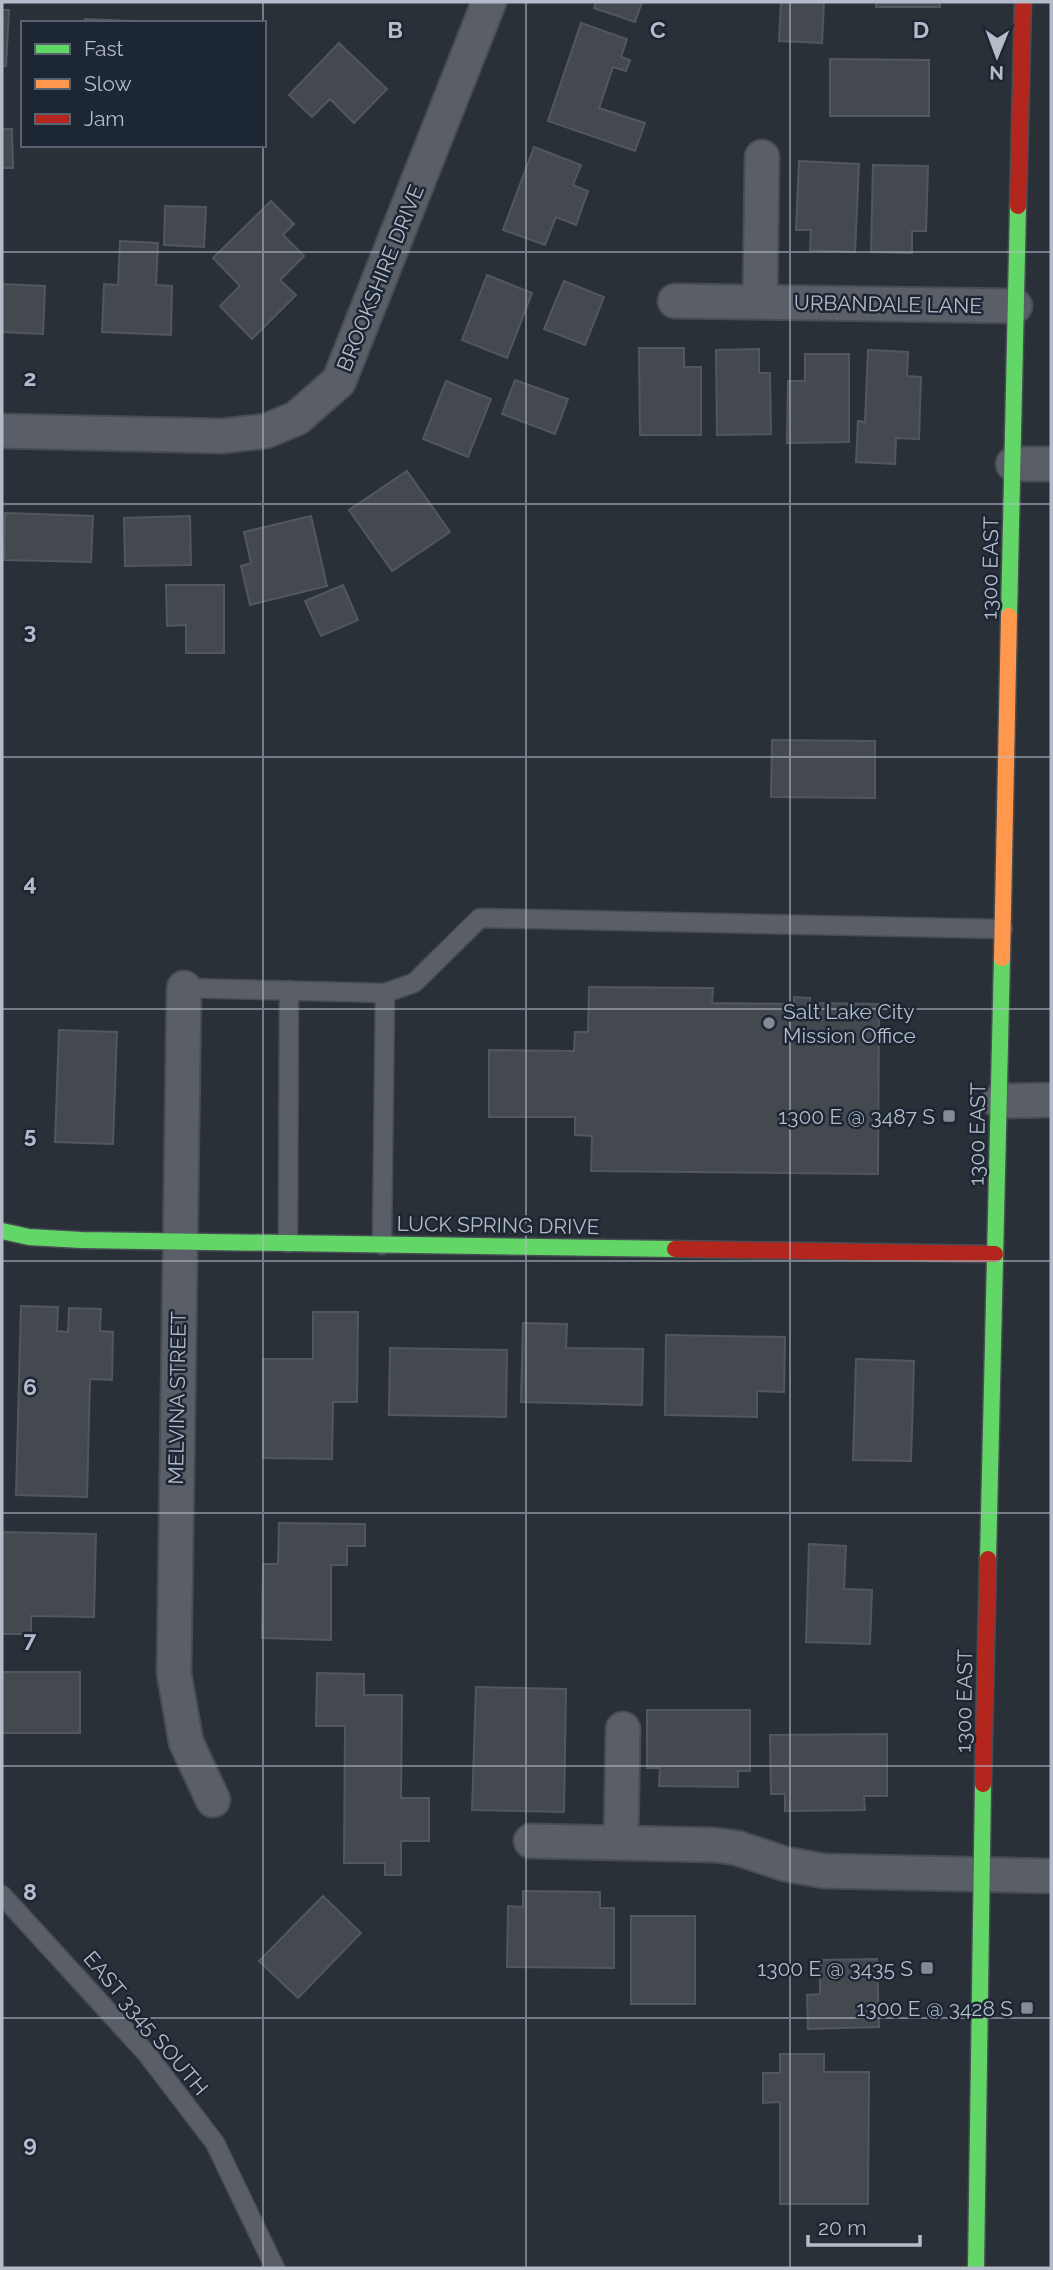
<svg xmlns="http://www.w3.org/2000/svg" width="1053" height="2270" font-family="Raleway,sans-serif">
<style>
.building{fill:#444950;stroke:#52575f;stroke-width:2}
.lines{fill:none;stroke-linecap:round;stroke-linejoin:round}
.lane-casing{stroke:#484c53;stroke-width:21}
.street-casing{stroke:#484c53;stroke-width:37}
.fast-casing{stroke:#484c53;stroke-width:19}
.slow-casing{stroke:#484c53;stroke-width:19}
.jam-casing{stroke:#484c53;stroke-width:19}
.lane{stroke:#5a5e66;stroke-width:18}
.street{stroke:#5a5e66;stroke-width:33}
.fast{stroke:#63d668;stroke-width:16}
.slow{stroke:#ff974d;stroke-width:16}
.jam{stroke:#b3261e;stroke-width:16}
.grid{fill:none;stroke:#b4bcc9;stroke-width:2;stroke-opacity:0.55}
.poi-dot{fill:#848b96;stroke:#1d2633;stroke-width:2.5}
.labels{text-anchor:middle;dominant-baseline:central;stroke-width:5;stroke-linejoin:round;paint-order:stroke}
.street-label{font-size:21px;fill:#b4bcc9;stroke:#1d2633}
.poi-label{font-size:21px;fill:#b4bcc9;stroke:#1d2633;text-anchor:end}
.grid-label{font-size:23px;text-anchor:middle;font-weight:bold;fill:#b4bcc9;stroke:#1d2633;stroke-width:5;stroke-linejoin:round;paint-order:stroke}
</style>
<rect width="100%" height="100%" fill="#2a3038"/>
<path class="building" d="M596 2H642L635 22 594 8Z
M781 2H824L822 43 779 41Z
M876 2H940V7H876Z
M2 10H9L6 66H2Z
M85 19 131 21V23H85Z
M581 23 627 39 621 57 630 60 626 71 613 67 599 108 645 123 635 151 548 121Z
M339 43 387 89 354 123 330 99 312 117 289 95Z
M830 59 929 60V116H830Z
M2 129H12L13 168H2Z
M534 147 581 165 573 185 588 191 576 225 556 217 545 245 503 230Z
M799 161 859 164 855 252 810 250 811 230H796Z
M873 165 928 166 926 231H912V253L871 252Z
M271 201 294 224 283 235 304 256 280 280 296 295 252 339 220 306 240 286 213 258Z
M165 206 206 207 204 247 164 245Z
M120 241 158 243 156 285 172 286 171 335 102 332 104 284 118 285Z
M487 275 532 293 507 358 462 340Z
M564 281 604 297 585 345 544 329Z
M2 284 45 286 43 334 2 332Z
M639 348H684V367H701V435H640Z
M759 349V373H770L771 434 717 435 716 350Z
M868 350 908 352 907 376 921 377 919 439 896 438 895 464 856 462 858 421 865 422Z
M805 354H849V442L787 443 788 381H805Z
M515 380 568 399 555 434 502 414Z
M446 381 491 399 468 457 423 439Z
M407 471 450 532 392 571 349 510Z
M5 513 93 516 91 562 4 560Z
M190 516 191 565 125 566 124 518Z
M311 516 327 586 250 605 241 566 251 563 244 532Z
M166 585H224V653H186V625L167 626Z
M343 585 358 620 321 636 305 601Z
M772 740 875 741V798L771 797Z
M589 987 713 988 712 1003 794 1004V997L810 998V1003L879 1004 878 1174 591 1171 592 1136 575 1135V1117H489V1050L574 1051 575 1032H588Z
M59 1030 117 1032 113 1144 55 1142Z
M21 1306 58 1307 57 1331 68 1332 69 1308 101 1309 100 1331 113 1332 112 1380 90 1379 87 1497 16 1495Z
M313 1312H358L357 1402H333L332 1459 263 1458V1359H313Z
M523 1323 567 1324 566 1348 643 1349 642 1405 521 1402Z
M666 1335 785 1337 784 1392 757 1391V1417L665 1415Z
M390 1348 507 1350 506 1417 389 1415Z
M856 1359 914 1361 911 1461 853 1460Z
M279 1523 365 1524V1546H347V1565H331V1640L262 1638 263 1564H278Z
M2 1532 96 1534 94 1617 31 1616V1634H2Z
M809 1544 846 1546 844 1589 872 1590 870 1644 806 1642Z
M2 1672H80V1733H2Z
M317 1673 364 1674V1695H402L401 1798H429V1841H401V1875H385V1863H344L345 1726H316Z
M476 1687 566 1689 564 1812 472 1810Z
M647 1710H750V1771H738V1787L659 1786 660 1768H647Z
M887 1734V1796H864L865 1810 785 1811V1794H771L770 1735Z
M523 1891 600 1892V1908H614V1968L507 1967 508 1906 523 1907Z
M323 1896 361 1933 298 1998 259 1961Z
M631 1916H695V2004H631Z
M877 1959 879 2027 808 2029 807 1995 820 1994V1960Z
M780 2054H824V2072H869L868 2204H780V2102L763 2103V2073H780Z"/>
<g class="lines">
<defs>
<path id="lane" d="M184 988 385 993 414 983 480 918 1003 929
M288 1243 289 990
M382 1245 385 993
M2 1895 147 2054 215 2143 275 2268"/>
<path id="street" d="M675 301 1015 306
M760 302 762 157
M2 431 222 436 266 431 297 418 339 381 489 2
M1013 464H1051
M184 988 174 1673 186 1742 213 1800
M999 1101 1051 1100
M531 1841 715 1845 737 1848 785 1864 824 1871 1051 1876
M621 1843 623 1729"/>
<path id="fast" d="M1009 616 1018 206
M2 1231 29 1237 81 1240 675 1249
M988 1559 1002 958
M976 2268 983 1784"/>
<path id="slow" d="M1002 958 1009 616"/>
<path id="jam" d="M1018 206 1023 2
M675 1249 995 1254
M983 1784 988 1559"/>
</defs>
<use href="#lane" class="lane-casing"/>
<use href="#street" class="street-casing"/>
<use href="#fast" class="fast-casing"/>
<use href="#slow" class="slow-casing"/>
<use href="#jam" class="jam-casing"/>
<use href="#lane" class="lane"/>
<use href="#street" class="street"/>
<use href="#fast" class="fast"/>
<use href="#slow" class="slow"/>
<use href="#jam" class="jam"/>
</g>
<path class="grid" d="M263 2V23M526 2V2268M790 2V2268M263 145V2268M2 252H1051M2 504H1051M2 757H1051M2 1009H1051M2 1261H1051M2 1513H1051M2 1766H1051M2 2018H1051"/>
<g class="poi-dot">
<circle cx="769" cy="1023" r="7"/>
<rect x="942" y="1109" width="14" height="14" rx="3.5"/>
<rect x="920" y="1961" width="14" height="14" rx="3.5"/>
<rect x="1020" y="2001" width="14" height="14" rx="3.5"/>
</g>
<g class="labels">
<g class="street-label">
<text transform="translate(380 278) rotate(-68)">BROOKSHIRE DRIVE</text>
<text transform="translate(888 304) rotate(1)">URBANDALE LANE</text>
<text transform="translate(990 568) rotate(-89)">1300 EAST</text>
<text transform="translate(977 1134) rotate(-89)">1300 EAST</text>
<text transform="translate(498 1225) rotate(1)">LUCK SPRING DRIVE</text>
<text transform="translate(177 1398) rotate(-89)">MELVINA STREET</text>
<text transform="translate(964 1701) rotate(-89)">1300 EAST</text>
<text transform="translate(146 2023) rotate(50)">EAST 3345 SOUTH</text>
</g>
<g class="poi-label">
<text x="783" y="1011" text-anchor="start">Salt Lake City<tspan x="783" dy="24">Mission Office</tspan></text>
<text x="935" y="1116">1300 E @ 3487 S</text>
<text x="913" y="1968">1300 E @ 3435 S</text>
<text x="1013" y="2008">1300 E @ 3428 S</text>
</g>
</g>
<g class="grid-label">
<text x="395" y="38">B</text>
<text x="658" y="38">C</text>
<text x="921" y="38">D</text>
<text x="30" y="386">2</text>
<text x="30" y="639">3</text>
<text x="30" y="891">4</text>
<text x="30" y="1143">5</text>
<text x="30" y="1395">6</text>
<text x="30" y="1647">7</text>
<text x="30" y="1900">8</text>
<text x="30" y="2152">9</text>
</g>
<rect width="1053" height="2270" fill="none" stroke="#b4bcc9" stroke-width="7"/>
<rect x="21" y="21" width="245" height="126" fill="#1d2633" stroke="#59626f" stroke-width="2"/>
<rect x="35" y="44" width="35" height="10" fill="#63d668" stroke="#59626f" stroke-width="2"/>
<text x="84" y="56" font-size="21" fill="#b4bcc9">Fast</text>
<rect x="35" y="79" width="35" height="10" fill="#ff974d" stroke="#59626f" stroke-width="2"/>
<text x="84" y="91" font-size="21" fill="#b4bcc9">Slow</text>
<rect x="35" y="114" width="35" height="10" fill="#b3261e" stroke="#59626f" stroke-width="2"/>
<text x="84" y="126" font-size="21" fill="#b4bcc9">Jam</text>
<g transform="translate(997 56) rotate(181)" stroke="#1d2633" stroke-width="5" paint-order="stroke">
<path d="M0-5L12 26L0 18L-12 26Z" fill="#b4bcc9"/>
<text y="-10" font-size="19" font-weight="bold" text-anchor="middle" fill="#b4bcc9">N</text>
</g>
<path d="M808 2235v10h112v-10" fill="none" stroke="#b4bcc9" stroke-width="3.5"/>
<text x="818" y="2235" font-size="21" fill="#b4bcc9" stroke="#1d2633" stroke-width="5" paint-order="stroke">20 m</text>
</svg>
